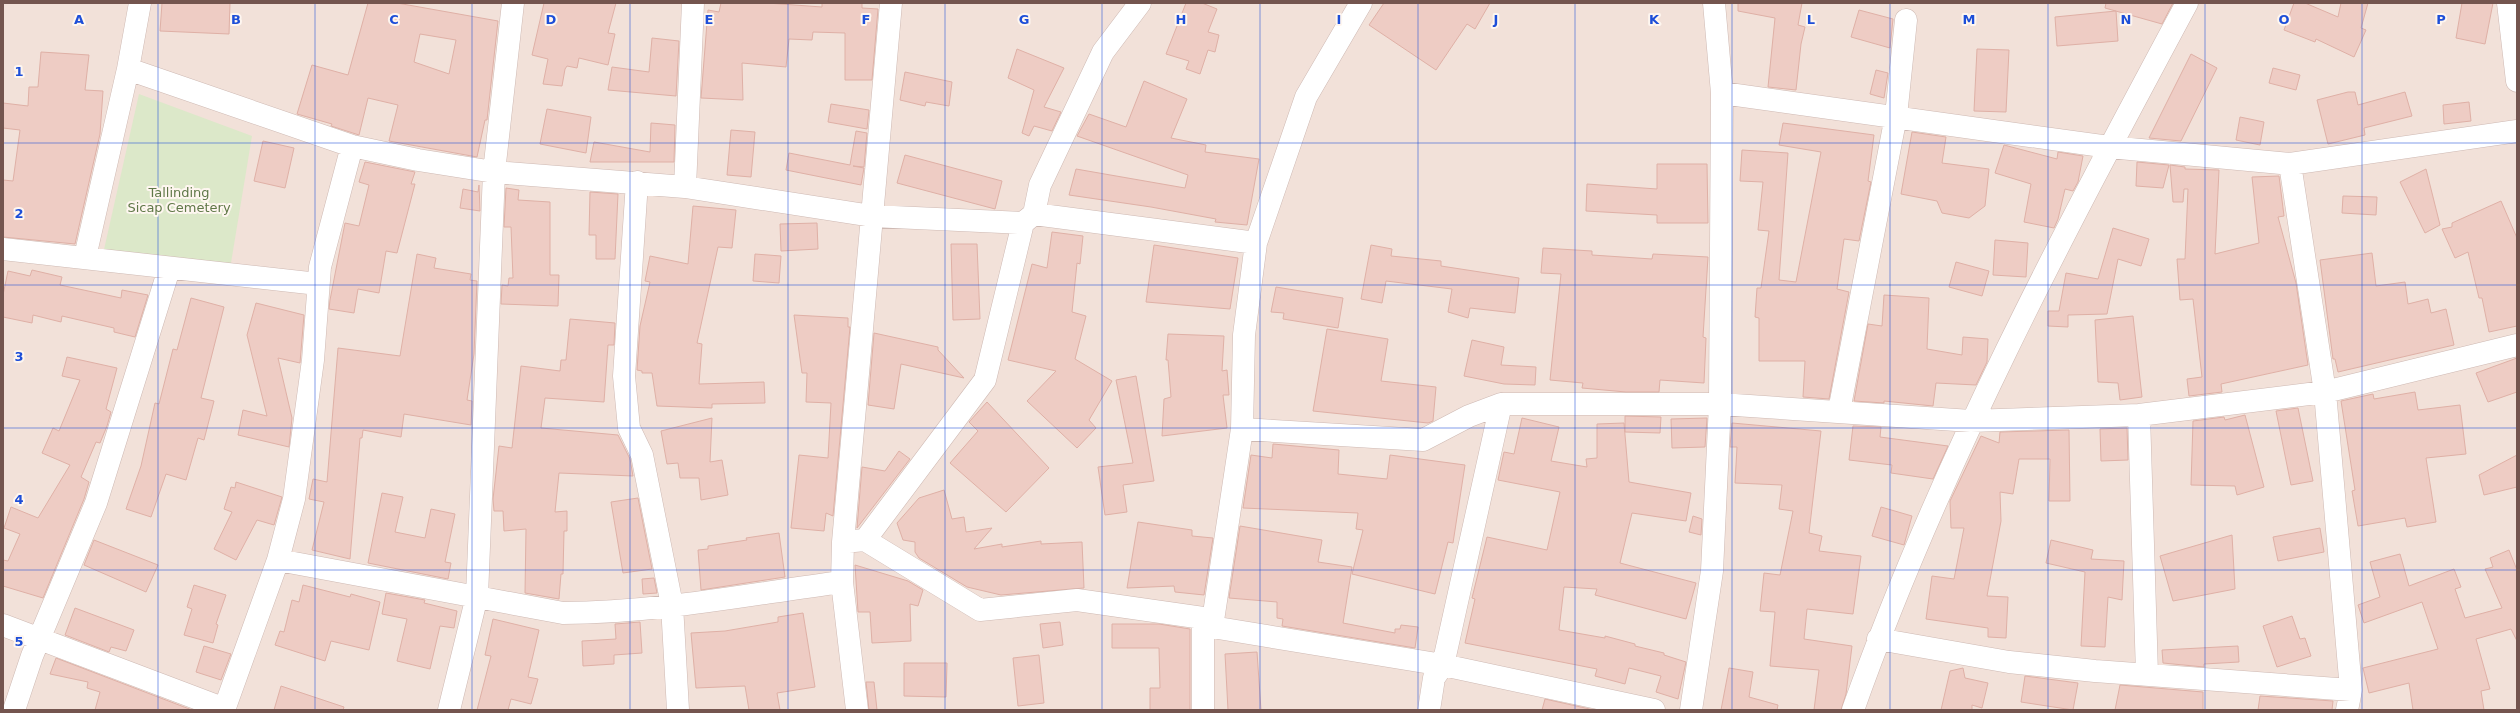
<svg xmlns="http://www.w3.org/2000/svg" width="2520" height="713" font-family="'DejaVu Sans',sans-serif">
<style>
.residential{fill:#f2e1d9}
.green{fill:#dce8c9}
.building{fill:#eeccc4;stroke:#dfb0a6;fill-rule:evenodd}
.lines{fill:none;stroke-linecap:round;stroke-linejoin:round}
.minor-casing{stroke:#ceb9b3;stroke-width:23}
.minor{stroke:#fff;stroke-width:22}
.grid{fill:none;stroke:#1d4ed8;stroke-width:1;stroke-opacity:0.55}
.labels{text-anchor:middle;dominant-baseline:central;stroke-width:4;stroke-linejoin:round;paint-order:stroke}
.park-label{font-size:13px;fill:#607848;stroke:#fef6f0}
.grid-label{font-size:13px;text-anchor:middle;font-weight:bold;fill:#1d4ed8;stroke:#fef6f0;stroke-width:4;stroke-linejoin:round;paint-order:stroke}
</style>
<rect width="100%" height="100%" fill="#fbf1ea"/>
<path class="residential" d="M3 3H888L850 427V710H3Z
M896 3H2517V710H860L848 525Z"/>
<path class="green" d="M139 94 252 136 230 269 103 254Z"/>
<path class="building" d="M162 3H230L229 34 160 31Z
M368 3H397L498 21 487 120H485L477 157 389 141 398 105 368 98 359 135 331 126 332 124 297 114 312 65 348 75ZM420 34 456 40 449 74 414 62Z
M544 3H616L608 33 615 34 608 65 579 58 577 68 567 66 565 69 562 86 543 84 548 59 532 55Z
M721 3H767L822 7V3H862V8L878 9 872 80H845V33L813 32 812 40 789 39 786 67 742 63 743 100 701 98 708 10 719 12Z
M1186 3H1202L1217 9 1208 32 1219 35 1215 52 1208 50 1200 74 1186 69 1189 61 1166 54Z
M1384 3H1490L1475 29 1467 24 1436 70 1369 25Z
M1738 3H1802L1798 25 1805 27 1801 44 1796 90 1768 87 1775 18 1738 11Z
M2106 3H2173L2162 24 2105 8Z
M2294 3H2305L2338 17 2341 3H2368L2361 28 2366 30 2354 57 2316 39 2315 42 2284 30Z
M2462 3H2493L2485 44 2456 38Z
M1859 10 1893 19 1890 48 1851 37Z
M2116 11 2118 41 2057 46 2055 17Z
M652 38 679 41 676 96 608 90 612 67 649 72Z
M1017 49 1064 68 1044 107 1061 112 1052 131 1034 126 1029 136 1022 133 1034 90 1008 78Z
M1977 49 2009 50 2006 112 1974 111Z
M41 52 89 55 85 90 103 91 100 134 75 244 3 237V180L13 181 20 130 3 128V103L28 106 29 87H38Z
M2191 54 2217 68 2181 141 2149 138Z
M2273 68 2300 75 2296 90 2269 83Z
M1876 70 1888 73 1884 98 1870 94Z
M905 72 952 82 949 106 926 102 925 106 900 100Z
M1144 81 1187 99 1171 138 1206 145 1205 152 1259 159 1247 225 1215 222 1216 219 1151 207 1069 195 1076 169 1185 188 1188 175 1077 136 1089 114 1126 127Z
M2348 92H2355L2358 105 2405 92 2412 116 2364 128 2365 135 2328 144 2317 100Z
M2469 102 2471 121 2444 124 2443 105Z
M831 104 869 110 867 129 828 122Z
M547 109 591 117 586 153 540 144Z
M2240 117 2264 122 2260 145 2236 140Z
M651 123 675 125 674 162H590L594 142 650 152Z
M1783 123 1874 135 1868 181 1871 182 1859 241 1844 239 1837 289 1849 292 1829 399 1803 397 1805 361H1759V318L1755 317 1757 288H1761L1769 231 1758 230 1763 182 1740 181 1742 150 1788 153 1779 280 1796 282 1821 152 1779 145Z
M731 130 755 132 751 177 727 175Z
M856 131 867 133 864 167 853 166 864 168 861 185 786 170 789 153 850 165Z
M1912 132 1946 137 1942 163 1989 169 1985 206 1969 218 1942 213 1937 201 1901 194Z
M263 141 294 148 285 188 254 181Z
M2004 145 2057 159 2058 152 2083 156 2078 182 2073 191 2065 189 2058 219 2054 228 2024 222 2031 184 1995 173Z
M905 155 1002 181 995 209 897 183Z
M365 162 415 172 411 184H415L397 253 386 251 379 293 358 289 354 313 329 309 330 300 345 223 359 226 369 185 359 182Z
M2137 162 2169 165 2163 188 2136 186Z
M1657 164H1707L1708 223H1657V215L1586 211 1587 184 1657 189Z
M2170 165 2185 167V169L2219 170 2215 254 2259 243 2252 177 2279 176 2284 216 2278 217 2296 283 2308 365 2221 384 2222 392 2189 396 2187 379 2202 377 2193 299 2180 300 2177 259H2185L2188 189H2184L2183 202H2173Z
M2426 169 2440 225 2425 233 2400 182Z
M479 185 480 211 460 208 463 189 478 192Z
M506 188 519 190 518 200 550 202V275H559L558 306 501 304 502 285 508 286 509 278H513L511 227H504Z
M590 192 618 194 615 259H596V235H589Z
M2343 196 2377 197 2376 215 2342 213Z
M2501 201 2517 238V326L2489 332 2482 298H2479L2468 252 2455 258 2442 229 2452 227V223Z
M693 206 736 210 732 248 718 247 697 343 702 344 699 384 764 382 765 403 712 404V408L657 406 652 373H642V371L637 370 640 326 650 282 645 281 650 256 688 264Z
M817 223 818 249 781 251 780 224Z
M2113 228 2149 239 2141 266 2118 259 2107 314 2068 315V327L2048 326V311H2059L2066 273 2098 279Z
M1052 232 1083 236 1080 264 1077 263 1072 312 1086 316 1075 359 1112 381 1089 420 1096 428 1077 448 1027 401 1056 371 1008 360 1032 264 1047 268Z
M1995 240 2028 243 2026 277 1993 275Z
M951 244H977L980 319 953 320Z
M1154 245 1238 258 1230 309 1146 302Z
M1371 245 1392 249 1391 256 1441 261V266L1519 278 1515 313 1470 308 1468 318 1448 312 1452 289 1386 281 1382 303 1361 299Z
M1543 248 1592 251V255L1652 259 1653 254 1708 257 1703 337 1706 338 1704 383 1660 380 1659 392H1626L1582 388 1583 383 1550 380 1561 274 1541 273Z
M2372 253 2376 286 2405 282 2408 304 2428 299 2431 313 2446 309 2454 345 2338 372 2335 359H2333L2320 260Z
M417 254 436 258 434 268 471 274 470 280 477 281 474 354 467 400 472 401 471 425 404 414 401 437 363 430 362 438H360L350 559 312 550 324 502 309 499 313 479 327 482 338 348 400 356Z
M755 254 781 256 779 283 753 281Z
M1956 262 1989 271 1982 296 1949 287Z
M32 270 62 277 60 285 121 298 122 290 148 295 135 337 114 332V328L62 316 61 322 33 315 32 323 3 317V295L8 271 30 276Z
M1276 287 1343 298 1338 328 1283 319 1284 313 1271 312Z
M1884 295 1929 298 1927 349 1962 355 1963 337 1988 339 1987 362 1976 385 1936 383 1933 406 1884 401V403L1854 401 1868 324 1882 326Z
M191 298 224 307 201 398 214 401 204 440 198 438 186 480 166 474 151 517 126 509 141 466 155 403 159 404 173 349 177 350Z
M256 303 304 315 300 363 278 358 292 418 289 447 238 435 243 410 267 416 247 335Z
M794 315 848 318V327H850L833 516 826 513 824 531 791 528 799 455 828 458 831 403 806 402 807 373H802Z
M2133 316 2142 397 2120 400 2118 383 2098 382 2095 320Z
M570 319 615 323 614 345H608L604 402 545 398 541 428 618 435 630 459 633 476 559 473 555 512 567 511V531H564L563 574H561L559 599 525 593 526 529 504 531 503 511H494L493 499 499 446 512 448 521 366 560 371 561 360H566Z
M1327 329 1388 339 1381 381 1436 387 1433 421 1428 423 1313 411Z
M874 333 938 347V350L964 378 901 364 894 409 868 405Z
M1168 334 1224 336 1222 371 1227 370 1229 395H1223L1227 428 1162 436 1164 399 1171 397 1168 360H1166Z
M1472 340 1504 347 1501 365 1536 367 1535 385 1504 384 1464 376Z
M67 357 117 368 106 409 111 412 107 426 100 443 96 442 81 477 89 482 84 499 43 598 3 586V560L8 561 20 534 4 528 11 507 38 518 70 465 42 453 53 428 59 431 80 380 62 376Z
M2517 358V392L2488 402 2476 373Z
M1136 376 1154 481 1123 485 1127 512 1105 515 1098 467 1133 463 1116 380Z
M2415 392 2418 410 2460 405 2466 454 2426 458 2436 522 2407 527 2405 518 2358 526 2352 491 2355 490 2341 401 2373 394 2374 399Z
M987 402 1049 468 1006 512 950 463 978 431 969 422Z
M2298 408 2313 481 2291 485 2276 411Z
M2245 415 2264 487 2237 495 2235 486 2191 485 2193 421 2224 417 2225 420Z
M1625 416 1661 417 1660 433 1625 432Z
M712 418 710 462 722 460 728 495 701 500 699 478H680L678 463 667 464 661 431Z
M1522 418 1559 427 1551 461 1587 467 1586 459 1597 458V424L1624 423 1629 482 1691 493 1686 521 1632 513 1620 563 1696 583 1686 619 1595 595 1597 589 1564 587 1559 630 1605 638V636L1635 644V646L1664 653V655L1686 662 1678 699 1656 692 1661 676 1629 668 1625 684 1595 676 1597 669 1465 643 1475 599 1472 598 1487 537 1547 550 1560 492 1498 480 1504 452 1514 454Z
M1707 418 1705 447 1672 448 1671 419Z
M1732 423 1821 431 1809 533 1822 536 1819 551 1861 556 1853 614 1807 609 1804 639 1852 646 1846 694 1841 710H1814L1819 670 1770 666 1775 612 1760 611 1764 573 1780 575 1793 511 1779 509 1782 485 1735 483 1737 447H1730Z
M1853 426 1881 427 1880 437 1948 446 1933 479 1891 473 1892 465 1849 460Z
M2127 428 2128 460 2101 461 2100 429Z
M2069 430 2070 501H2049L2050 459H2019L2013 494 2000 492 2001 521 1987 596 2008 597 2006 638 1988 637V628L1926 619 1932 576 1954 579 1964 528H1951L1950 501 1981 436 1999 443 2000 432Z
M1273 444 1339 450 1338 474 1387 479 1390 455 1465 465 1453 543 1448 542 1435 594 1352 574 1363 530 1356 529 1358 513 1243 508 1251 455 1272 458Z
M899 451 910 459 857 528 862 467 885 471Z
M2517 455V487L2484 495 2479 475Z
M236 482 282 497 274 525 257 520 236 560 214 549 232 512 224 509 231 487 235 488Z
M944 490 952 519 964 517 966 532 992 528 974 549 1002 544V547L1041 541V544L1082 542 1084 588 1001 595 967 587 919 558 915 552V542L903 540 897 523 919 498Z
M382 493 403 497 395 532 425 538 431 509 455 514 445 562 451 563 448 579 368 563Z
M638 498 652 569 623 573 611 502Z
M1881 507 1912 516 1904 545 1872 536Z
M1693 516 1702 519 1701 535 1689 532Z
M1138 522 1192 530V536L1213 538 1204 595 1175 592 1174 586 1127 588Z
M1240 526 1322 540 1318 562 1352 567 1343 623 1395 633V629H1400L1401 625 1418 627 1415 648 1282 626 1283 619 1277 618V602L1229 598Z
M2320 528 2324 552 2278 561 2273 537Z
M779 533 785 577 701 590 698 550 708 549V546L747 540 746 538Z
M2232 535 2235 589 2173 601 2160 556Z
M94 540 158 565 146 592 84 565Z
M2051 540 2093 550 2091 559 2124 561 2122 600 2108 597 2105 647 2081 646 2085 572 2046 563Z
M2509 550 2517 570V641L2511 629 2476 639 2490 689 2481 691 2484 710H2413L2409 683 2369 693 2363 668 2438 649 2422 602 2364 623 2358 605 2380 597 2370 562 2400 554 2409 586 2454 569 2461 587 2455 589 2465 618 2502 608 2485 569 2493 567 2490 558Z
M855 565 908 581 923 590 918 606 910 604 911 641 872 643 870 612H858Z
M654 578 657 593 643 594 642 579Z
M194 585 226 595 216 624 218 625 213 643 184 635 192 609 187 607Z
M303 585 350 597 351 594 380 602 369 650 331 641 325 661 275 645 280 631 284 632 292 600 299 602Z
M386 593 425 600 424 603 457 611 454 628 440 626 430 669 397 661 407 619 382 614Z
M75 608 134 630 126 651 111 647 109 652 65 635Z
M803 613 815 687 777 693 780 710H749L745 686 696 688 691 633 725 631 778 622V617Z
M2292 616 2300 639 2305 638 2311 656 2277 667 2263 626Z
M493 619 539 630 528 677 538 679 531 704 511 699 508 710H477L491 656 485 655Z
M640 622 642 653 614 655V664L583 666 582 641 616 639 615 624Z
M1060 622 1063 645 1043 648 1040 624Z
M1112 624H1159L1190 629V710H1150V688H1160L1159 648H1112Z
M204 646 231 654 221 680 196 672Z
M2238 646 2239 662 2204 664V667L2163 663 2162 650Z
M1257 652 1261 710H1228L1225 654Z
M1039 655 1044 703 1018 706 1013 658Z
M56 658 192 710H95L100 692 87 688 88 682 50 674Z
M904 663H947L946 697 904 696Z
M1729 668 1753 672 1749 697 1778 705 1777 710H1721Z
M1963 668 1965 678 1988 683 1982 708 1972 705V710H1941L1950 671Z
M2025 676 2078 683 2073 710 2021 702Z
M866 682H874L877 710H869Z
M2120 685 2203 692V710H2115Z
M281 686 344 707 343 710H274Z
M2260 696 2333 701 2332 710H2258Z
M1545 699 1594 710H1542Z"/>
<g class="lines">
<defs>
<path id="minor" d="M2508 3 2517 81
M128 69 352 146 418 160 494 172 685 187 872 216 1023 223
M1722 93 2109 147 2290 164 2517 131
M2290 164 2325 392 2351 690 2347 710
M637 182 624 376 629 428 642 455 672 605 678 710
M685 187 693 3
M1034 214 1256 243
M3 249 318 284
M85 257 128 69 140 3
M1839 411 1896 116 1906 20
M2139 415 2147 674
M1242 429 1423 440 1469 416 1501 404H1720L1971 421 2139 415 2325 392 2517 345
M865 540 985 380 1023 223 1034 214 1040 185 1103 52 1140 3
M843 542 865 540 980 610 1077 600 1203 618 1209 620 1212 627 1443 665 1654 710
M278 560 563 613C656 613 750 594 842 582
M1203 618V710
M3 625 225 709
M1212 627 1242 429 1244 335 1256 243 1306 97 1361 3
M1878 639 2009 662 2095 671 2351 690
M14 710 32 656 96 503 169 269
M224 710 278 560 294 499 313 360 320 267 352 146
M449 710 477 596 494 172 513 3
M857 710 842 582 843 542 891 3
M1429 710 1434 678 1443 665 1501 404
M1691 710 1712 571 1720 404 1722 93 1714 3
M1853 710C1940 464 2064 232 2187 3"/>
</defs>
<use href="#minor" class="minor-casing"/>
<use href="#minor" class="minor"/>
</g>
<path class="grid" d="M158 3V710M315 3V710M472 3V710M630 3V710M788 3V710M945 3V710M1102 3V710M1260 3V710M1418 3V710M1575 3V710M1732 3V710M1890 3V710M2048 3V710M2205 3V710M2362 3V710M3 143H2517M3 285H2517M3 428H2517M3 570H2517"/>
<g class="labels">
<g class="park-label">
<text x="179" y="192">Tallinding<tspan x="179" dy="15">Sicap Cemetery</tspan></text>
</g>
</g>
<g class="grid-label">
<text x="79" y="24">A</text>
<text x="236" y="24">B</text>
<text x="394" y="24">C</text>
<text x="551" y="24">D</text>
<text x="709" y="24">E</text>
<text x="866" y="24">F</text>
<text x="1024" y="24">G</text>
<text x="1181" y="24">H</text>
<text x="1339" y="24">I</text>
<text x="1496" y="24">J</text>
<text x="1654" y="24">K</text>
<text x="1811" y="24">L</text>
<text x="1969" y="24">M</text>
<text x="2126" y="24">N</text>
<text x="2284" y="24">O</text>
<text x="2441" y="24">P</text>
<text x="19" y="76">1</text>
<text x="19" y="218">2</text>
<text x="19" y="361">3</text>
<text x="19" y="504">4</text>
<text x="19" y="646">5</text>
</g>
<rect width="2520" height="713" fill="none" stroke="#74554f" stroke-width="8"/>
</svg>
